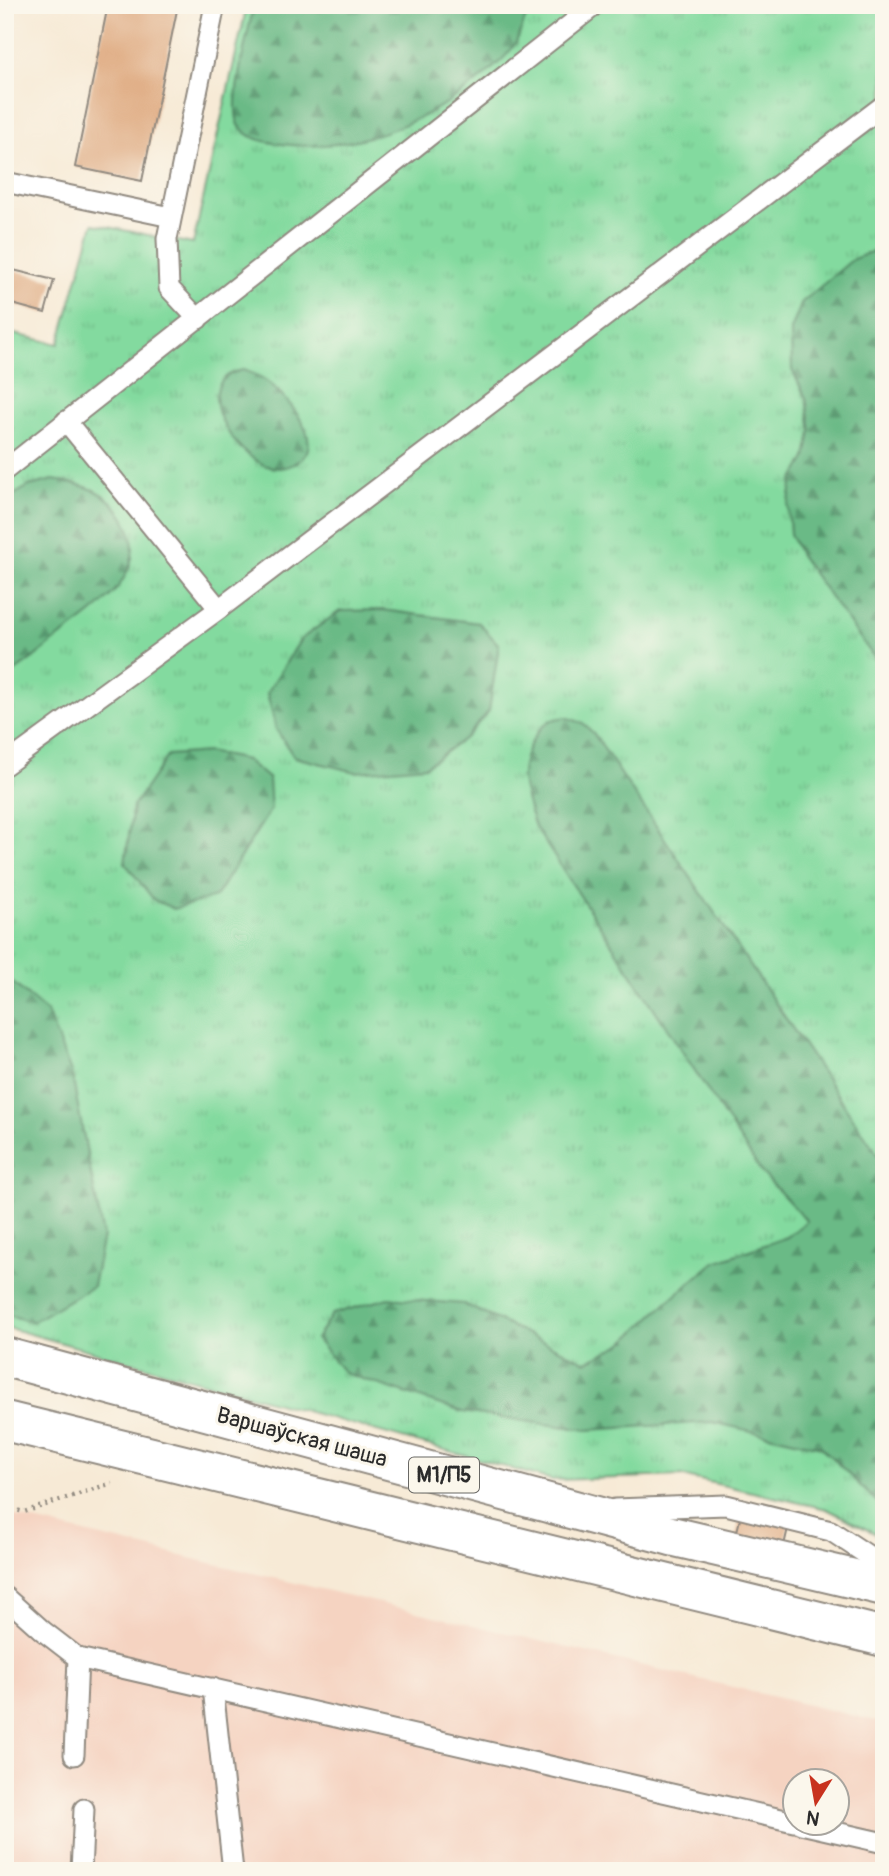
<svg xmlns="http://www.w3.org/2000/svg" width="889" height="1876" font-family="Pangolin,sans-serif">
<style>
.built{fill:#f5d3c1;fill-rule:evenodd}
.grass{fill:url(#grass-tufts);stroke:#578265;stroke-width:2}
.forest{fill:url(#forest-firs);stroke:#4a7258;stroke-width:2}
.building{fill:#e1b089}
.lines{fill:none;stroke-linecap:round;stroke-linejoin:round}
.lane-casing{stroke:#918a80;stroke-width:23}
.highway-casing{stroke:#918a80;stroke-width:42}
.path{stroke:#918a80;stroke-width:4.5;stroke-dasharray:2 5;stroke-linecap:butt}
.lane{stroke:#fff;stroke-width:19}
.highway{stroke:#fff;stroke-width:38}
.labels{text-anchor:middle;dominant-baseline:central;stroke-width:6;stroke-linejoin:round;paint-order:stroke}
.shield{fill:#fbf7ec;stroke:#696865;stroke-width:2}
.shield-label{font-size:21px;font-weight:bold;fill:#2b2b2b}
.street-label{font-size:23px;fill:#2b2b2b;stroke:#fbf7ec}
</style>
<defs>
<pattern id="grass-tufts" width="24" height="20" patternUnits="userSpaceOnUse" patternTransform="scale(1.75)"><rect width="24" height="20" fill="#83da9f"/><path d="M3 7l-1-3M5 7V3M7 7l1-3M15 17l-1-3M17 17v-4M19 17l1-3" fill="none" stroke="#71bb89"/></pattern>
<pattern id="forest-firs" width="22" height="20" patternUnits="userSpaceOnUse" patternTransform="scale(1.75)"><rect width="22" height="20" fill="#6aba86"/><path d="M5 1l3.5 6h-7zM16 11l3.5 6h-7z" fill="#57976e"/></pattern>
</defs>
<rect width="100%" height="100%" fill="#fbf7ec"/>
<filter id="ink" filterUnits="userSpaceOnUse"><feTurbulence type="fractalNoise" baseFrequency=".0143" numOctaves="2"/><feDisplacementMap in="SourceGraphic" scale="14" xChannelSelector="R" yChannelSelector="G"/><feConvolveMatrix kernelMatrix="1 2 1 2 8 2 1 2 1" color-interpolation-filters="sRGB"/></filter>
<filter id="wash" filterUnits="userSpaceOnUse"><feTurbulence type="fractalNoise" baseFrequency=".00686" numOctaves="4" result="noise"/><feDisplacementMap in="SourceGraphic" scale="28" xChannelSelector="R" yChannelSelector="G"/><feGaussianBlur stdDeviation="1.57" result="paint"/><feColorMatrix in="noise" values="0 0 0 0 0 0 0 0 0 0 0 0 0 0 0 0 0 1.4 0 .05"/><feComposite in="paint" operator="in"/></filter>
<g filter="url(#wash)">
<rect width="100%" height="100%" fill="#f7ead6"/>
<path class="built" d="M5 1514 884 1723V1871H5ZM794 1782H836V1824H794Z"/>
<path class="grass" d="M247 5H884V1538L827 1509 682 1476 552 1480 5 1327V332L59 344 93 224 193 244Z"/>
<path class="forest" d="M254 5H533C524 17 522 31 515 44 510 52 501 61 494 67 438 118 357 154 281 144 266 142 247 139 239 125 228 105 249 29 254 5Z
M884 247V671L800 555 790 534 788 506 793 480 806 458 811 431 806 398 792 370 791 330 802 302 853 259Z
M243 370C252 373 260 376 268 382 284 394 323 438 303 457 296 464 290 467 280 468 241 471 181 381 243 370Z
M53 480C83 484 108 490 124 518 156 572 95 612 57 639 40 652 24 667 5 677V500L29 486Z
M383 610 479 623 499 645 489 711 465 738 426 766 356 772 294 757 276 729 267 693 301 639 340 611Z
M565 717 583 723 594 734 884 1164V1505L878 1503 821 1447 712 1422 587 1430 462 1412 344 1373 316 1339 332 1314 388 1298 464 1304 586 1362 622 1344 667 1302 715 1262 787 1237 807 1221 762 1173 535 827C530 812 524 796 522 779 521 761 533 731 549 721 553 719 561 718 565 717Z
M208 752 246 760 269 779 271 809 215 897 174 909 154 900 125 863 133 806 168 755Z
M5 976 47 1012 72 1075 103 1236 93 1286 32 1322 5 1314Z"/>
<g id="blocks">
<path class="building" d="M108 5H178L142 181 75 167Z
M5 268 54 280 45 313 5 302Z
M744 1503 791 1515 779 1567 731 1556Z"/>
</g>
</g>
<g filter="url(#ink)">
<use href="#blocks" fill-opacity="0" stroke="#918a80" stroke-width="2"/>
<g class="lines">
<defs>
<path id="lane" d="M5 182 171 217
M198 319 169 288 167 239 215 5
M66 421 219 609
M5 470 590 9
M5 765 219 609 884 105
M615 1509 726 1505 831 1531 884 1566
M5 1597 43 1631 78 1658 794 1822
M213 1688 233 1871
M74 1755 78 1658
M801 1824 884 1843
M81 1871 84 1809"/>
<path id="highway" d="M5 1357 671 1536 884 1586
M5 1421 884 1637"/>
</defs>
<use href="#lane" class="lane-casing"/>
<use href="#highway" class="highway-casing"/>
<path class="path" d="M5 1507 24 1512 112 1483"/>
<use href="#lane" class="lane"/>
<use href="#highway" class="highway"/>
</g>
</g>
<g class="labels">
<rect class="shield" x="409" y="1457.5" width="70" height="35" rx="5"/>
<g class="shield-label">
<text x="444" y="1475">М1/П5</text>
</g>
<g class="street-label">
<text transform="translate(302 1437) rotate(15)">Варшаўская шаша</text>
</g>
</g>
<rect width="889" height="1876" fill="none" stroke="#fbf7ec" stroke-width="28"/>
<g transform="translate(816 1802) rotate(191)"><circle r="33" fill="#fbf7ec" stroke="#a8a59f" stroke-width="2"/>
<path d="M0-5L12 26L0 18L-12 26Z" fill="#c8321e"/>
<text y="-10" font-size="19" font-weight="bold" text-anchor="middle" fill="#2b2b2b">N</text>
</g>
</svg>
